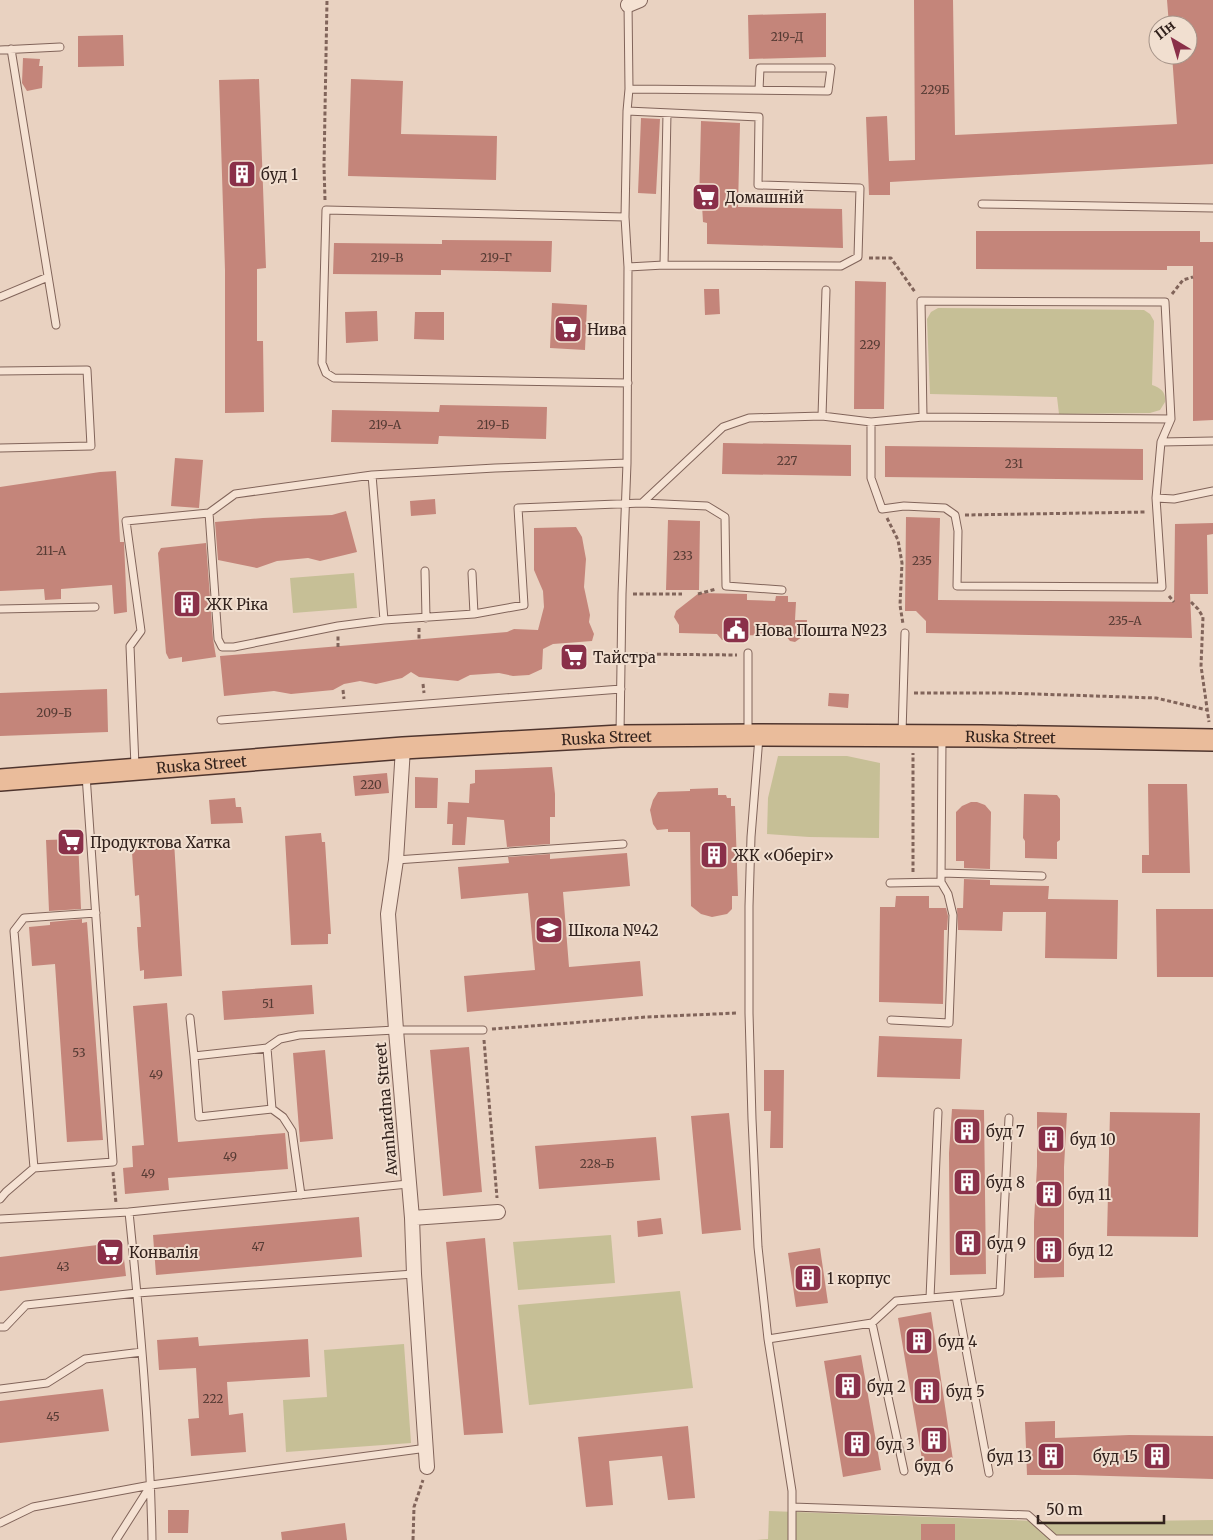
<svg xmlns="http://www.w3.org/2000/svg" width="1213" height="1540" font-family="Merriweather,serif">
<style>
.green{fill:#c6bf96}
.building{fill:#c4857a}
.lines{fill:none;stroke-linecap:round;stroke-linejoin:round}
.service-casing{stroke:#81645a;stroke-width:9}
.minor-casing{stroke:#81645a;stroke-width:16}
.primary-casing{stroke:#4f352e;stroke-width:24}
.path{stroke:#81645a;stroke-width:3;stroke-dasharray:4 2.5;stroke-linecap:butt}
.service{stroke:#f5e2d3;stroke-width:7}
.minor{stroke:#f5e2d3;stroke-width:14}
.primary{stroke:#eabc9b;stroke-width:21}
.labels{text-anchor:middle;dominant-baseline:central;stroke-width:4;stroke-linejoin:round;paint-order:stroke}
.number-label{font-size:12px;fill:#563b34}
.poi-label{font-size:15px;fill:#32221d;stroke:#f1dfd0;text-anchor:start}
.street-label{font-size:15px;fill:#32221d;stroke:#f1dfd0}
</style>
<rect width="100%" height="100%" fill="#e9d2c1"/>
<path class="green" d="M938 308 1144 310 1150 314 1154 321 1152 385C1161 388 1166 392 1165 402L1160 410 1150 413 1059 414 1057 397 930 394 927 319 931 312Z
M354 573 357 608 293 613 290 578Z
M778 756H847L880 763 879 838 809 837 767 834 768 798Z
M611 1235 615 1283 518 1290 513 1242Z
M680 1291 693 1388 529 1405 518 1305Z
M404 1344 411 1443 286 1452 283 1400 327 1397 324 1350Z
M769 1511 1063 1522 1213 1520V1540H757L768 1539Z"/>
<path class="building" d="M914 0H953L955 135 1177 124 1172 55H1188V25H1169L1167 0H1213V164L890 182V195H869L866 117 887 116 889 161 915 160Z
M826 13V57L749 59 748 15Z
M123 35 124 66 78 67V36Z
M23 58 40 59 39 66H43L42 88 27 91 22 83Z
M259 79 266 268 257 269V341H263L264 412 225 413V270L219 80Z
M351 79 403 81 401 134 497 136 496 180 348 176Z
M641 118 660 119 656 194 638 193Z
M701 121 740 123 738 207 842 209 843 248 707 244V223L703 222 702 205H699Z
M976 231H1200V242H1213V420L1193 421V266H1167V270L976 269Z
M442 240 552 241 551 272 441 270V275L333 274 334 243 442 244Z
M855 281 886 282 884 409H854Z
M704 289H719L720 314 705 315Z
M552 303 587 305 585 350 550 348Z
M377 311 378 341 346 343 345 312Z
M415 312H444V340L414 339Z
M440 405 547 407 546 439 439 436 438 444 331 442 332 410 439 412Z
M723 443 851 445V476L722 474Z
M885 446 1143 449V480L885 477Z
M175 458 203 460 199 508 171 506Z
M116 471 120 542H124L127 612 114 614 112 585 61 589V599L45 600 44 589 0 591V487L100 472Z
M435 499 436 514 411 516 410 501Z
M346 511 357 552 320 561 308 558 277 561 257 568 218 560 215 522 263 518 332 515Z
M906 517 940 518 938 600 1174 602 1175 524 1213 523V534L1207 535 1208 594H1190L1192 638 926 633V621L916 611H905Z
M668 520 700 521 699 590H666Z
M576 527 582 537 586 559 584 587 590 615 589 622 594 634 592 641 553 644 543 649 542 669 529 675 513 676 499 673 470 675 458 681 419 677 411 672 402 678 376 684 360 681 344 684 333 690 291 694 274 691 224 696 220 656 507 632 514 629 538 630 544 607 543 591 534 570V528Z
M206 543 213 639 216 657 182 662V657L169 659 166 653 158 553 161 548Z
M699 593 747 594V600L775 601 776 596H788V602H796L795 620H807L806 634 795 642 790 641 786 636 732 635 729 639 722 640 717 634 679 633V625L674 617 676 611Z
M107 689 108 732 0 736V693Z
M829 693 849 694 848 708 828 706Z
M552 767 555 794V817H550V844L507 847 504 820 467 817 465 845H452L453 824H447L448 802 469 803 470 784 475 783V770Z
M387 773 389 793 355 796 353 776Z
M415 777 438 778 437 808H415Z
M1148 784H1187L1190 873H1142V855H1149Z
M718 788V795H726L727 798H731V806H735L738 896H732V909L727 914 712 917 701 914 691 906 690 832H668V829L657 830 653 824 650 810 653 800 658 792 690 791V789Z
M1024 794 1057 795 1060 799V840L1057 842V859L1025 858V841L1023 838Z
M235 798 236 807H241L243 823 211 824 209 800Z
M971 802H977L985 805 991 812 990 869 964 868V861H956V812L962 806Z
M321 833 322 842H325L331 934H328V944L291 945 285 836Z
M78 839 81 909 49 911 46 840Z
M174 841 182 976 144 979V970L140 971 138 946 137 927H141L139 895 135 896 132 852H135V844Z
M627 853 630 886 563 892 569 967 640 961 643 996 467 1012 464 976 535 970 528 893 461 899 458 867 509 863 508 857 550 854V859Z
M964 879 990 880V885L1049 886 1048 899 1118 900 1117 959 1045 958 1046 912H1003L1002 931 958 930 957 908H963Z
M896 896H929V908H946L948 916 947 930H944L943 1004 879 1002 880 907H895Z
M1156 909H1213V977H1157Z
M82 919V923L87 922 103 1140 67 1142 55 964 32 966 29 927 50 925V922Z
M312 985 314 1014 224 1020 222 991Z
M167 1003 178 1142 285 1133 288 1169 168 1178 169 1190 125 1194 123 1168 133 1167 132 1146 144 1145 133 1006Z
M879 1036 962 1039 960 1079 877 1077Z
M469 1047 482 1192 443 1196 430 1050Z
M325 1050 333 1139 300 1142 293 1053Z
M764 1070H784L783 1148H770L771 1111H764Z
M952 1109 984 1110 986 1274 950 1275 949 1153Z
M1037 1112 1067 1113 1064 1167V1277L1034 1278V1222L1037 1166Z
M1110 1112 1200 1113 1198 1237 1107 1236Z
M729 1113 741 1230 702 1234 691 1116Z
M656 1137 660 1180 539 1189 535 1146Z
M359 1217 362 1257 156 1275 153 1235Z
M661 1218 663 1234 638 1237 637 1221Z
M485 1238 503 1433 464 1435 446 1242Z
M122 1242 126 1276 0 1291V1257Z
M820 1248 828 1303 796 1307 788 1253Z
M931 1312 953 1460 923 1465 898 1318Z
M198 1337 199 1346 308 1339 310 1377 227 1382 229 1415 243 1413 246 1452 191 1456 188 1419 199 1418 196 1368 159 1370 157 1340Z
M861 1355 881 1470 843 1477 824 1361Z
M103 1389 109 1431 0 1443V1401Z
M1055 1421V1438L1129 1435 1213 1436V1479L1075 1475H1027L1025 1422Z
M688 1426 695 1498 668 1500 662 1456 609 1461 613 1505 586 1507 578 1437Z
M168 1510H189L188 1533H168Z
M345 1523 347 1540H282L281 1532Z
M921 1524H955V1540H921Z"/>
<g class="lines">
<defs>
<path id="service" d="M11 49 56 325
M0 50 60 47
M629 89 828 91 831 68H760L759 90
M627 111 759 117 758 185 860 188 858 257 841 266 664 265 628 267
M982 204 1213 208
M625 217 326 210 322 363 326 373 334 378 628 383
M664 265 667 113
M0 297 48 277
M0 371 87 370 91 446 0 448
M822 416 826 290
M871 422V478L882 509 904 506 945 508 955 515 958 531 957 586 1162 587 1156 498 1161 442 1171 419 1165 302 921 301 923 417
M1161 442 1213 441
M372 475 384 620
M1156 498 1174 499 1213 491
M642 503 707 506 725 517 726 586 782 590
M209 513 235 494 372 475 495 468 627 463
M425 571 426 618
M472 573 474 614
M0 609 95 607
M221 720 621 689
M748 732V653
M902 733 905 633
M620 734 622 594 627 463 628 267 625 217 627 111 629 89 628 3
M759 737 751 837 749 906V1013L752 1119 758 1247 768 1339 792 1491V1540
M135 766 130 646 141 631 126 521 209 513 218 639 222 647H234L338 626 384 620 474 614 524 605 518 508 642 503 723 427 749 418 822 416 871 422 923 417 1171 419
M396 860 623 844
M941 873 1042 876
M890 883 941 882
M190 1018 194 1056
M891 1020 949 1023 953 915 948 894 941 882 942 739
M267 1048 272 1109 199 1117 194 1056 267 1048 280 1039 299 1035 396 1030H483
M272 1109 283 1117 292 1131 301 1195
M34 1168 14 931 24 918 96 913
M0 1199 6 1192 34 1168 113 1162 86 775
M129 1212C140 1321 150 1430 152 1540
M0 1219 129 1212 408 1184
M956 1296 989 1473
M930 1298 938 1112
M872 1323 904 1471
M0 1327H5L26 1305 137 1293 414 1274
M768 1339 872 1323 896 1301 1000 1292 1009 1118
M0 1389 47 1383 85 1359 142 1352
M792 1507 1028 1515 1055 1539H1213
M0 1523 33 1507 151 1485 427 1448
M116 1540 151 1485"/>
<path id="minor" d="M628 5 640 0
M403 748 396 860 388 914 396 1030 412 1218 414 1274 427 1467
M412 1218 498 1212"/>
<g id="primary">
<path id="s1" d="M0 780 403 748 620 736 759 735 981 736 1213 740"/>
</g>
</defs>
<use href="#service" class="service-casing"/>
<use href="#minor" class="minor-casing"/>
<use href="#primary" class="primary-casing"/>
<path class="path" d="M325 200 324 166 327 0
M869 258H891L915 292
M1172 294 1183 280 1193 277
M965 515 1146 512
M887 518 898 540 902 563 900 605 903 624
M633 594H682
M698 594 716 589
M1169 596 1174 602
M1191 602 1198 609 1203 617 1201 666 1209 722
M419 628V639
M338 647V636
M631 654 737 655
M423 684 424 693
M343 690 344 699
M914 693H1005L1156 698 1207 710
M913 872V753
M492 1029 646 1017 738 1013
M484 1040 497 1198
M113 1172 116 1203
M413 1540 414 1507 423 1480"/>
<use href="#service" class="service"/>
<use href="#minor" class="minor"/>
<use href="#primary" class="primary"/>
</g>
<defs>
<symbol id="building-square" viewBox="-11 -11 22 22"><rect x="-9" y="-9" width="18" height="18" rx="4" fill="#8a3049" stroke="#f1dfd0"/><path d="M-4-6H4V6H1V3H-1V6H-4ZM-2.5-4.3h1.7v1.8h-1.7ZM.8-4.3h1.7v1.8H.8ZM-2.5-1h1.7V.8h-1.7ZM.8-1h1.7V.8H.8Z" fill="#fff"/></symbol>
<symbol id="supermarket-square" viewBox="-11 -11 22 22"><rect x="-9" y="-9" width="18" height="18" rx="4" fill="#8a3049" stroke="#f1dfd0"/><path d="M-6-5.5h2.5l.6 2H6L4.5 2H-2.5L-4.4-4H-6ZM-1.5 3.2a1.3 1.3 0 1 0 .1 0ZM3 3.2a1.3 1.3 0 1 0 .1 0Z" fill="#fff"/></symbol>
<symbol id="civic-square" viewBox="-11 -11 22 22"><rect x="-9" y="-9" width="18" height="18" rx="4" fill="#8a3049" stroke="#f1dfd0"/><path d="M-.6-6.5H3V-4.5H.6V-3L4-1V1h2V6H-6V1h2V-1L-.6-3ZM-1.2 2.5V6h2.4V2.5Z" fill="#fff"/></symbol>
<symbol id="school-square" viewBox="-11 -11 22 22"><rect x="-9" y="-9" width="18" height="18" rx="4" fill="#8a3049" stroke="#f1dfd0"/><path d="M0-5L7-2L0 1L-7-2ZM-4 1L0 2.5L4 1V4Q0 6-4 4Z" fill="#fff"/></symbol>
</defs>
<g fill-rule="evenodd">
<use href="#building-square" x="226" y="158" width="32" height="32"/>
<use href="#supermarket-square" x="690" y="181" width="32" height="32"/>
<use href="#supermarket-square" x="552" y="313" width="32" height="32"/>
<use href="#building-square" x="171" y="588" width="32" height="32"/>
<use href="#civic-square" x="720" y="614" width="32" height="32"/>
<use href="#supermarket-square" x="558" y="641" width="32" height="32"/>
<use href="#supermarket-square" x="55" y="826" width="32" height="32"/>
<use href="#building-square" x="698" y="839" width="32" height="32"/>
<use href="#school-square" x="533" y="914" width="32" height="32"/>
<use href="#building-square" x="951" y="1115" width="32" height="32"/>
<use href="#building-square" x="1035" y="1123" width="32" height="32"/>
<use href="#building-square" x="951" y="1166" width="32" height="32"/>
<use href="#building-square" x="1033" y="1178" width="32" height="32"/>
<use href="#building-square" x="952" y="1227" width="32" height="32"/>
<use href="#building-square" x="1033" y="1234" width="32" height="32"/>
<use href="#supermarket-square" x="94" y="1236" width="32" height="32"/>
<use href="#building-square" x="792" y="1262" width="32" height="32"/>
<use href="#building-square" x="903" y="1325" width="32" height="32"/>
<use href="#building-square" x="832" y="1370" width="32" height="32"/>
<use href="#building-square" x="911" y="1375" width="32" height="32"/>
<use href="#building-square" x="918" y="1424" width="32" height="32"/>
<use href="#building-square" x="841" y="1428" width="32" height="32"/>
<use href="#building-square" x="1035" y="1440" width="32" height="32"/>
<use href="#building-square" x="1141" y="1440" width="32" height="32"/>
</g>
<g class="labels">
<g class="number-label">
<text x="787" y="36">219-Д</text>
<text x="935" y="89">229Б</text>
<text x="387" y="257">219-В</text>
<text x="496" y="257">219-Г</text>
<text x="870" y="344">229</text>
<text x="385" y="424">219-А</text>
<text x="493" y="424">219-Б</text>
<text x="787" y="460">227</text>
<text x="1014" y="463">231</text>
<text x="51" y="550">211-А</text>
<text x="683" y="555">233</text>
<text x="922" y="560">235</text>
<text x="1125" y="620">235-А</text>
<text x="54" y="712">209-Б</text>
<text x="371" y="784">220</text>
<text x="268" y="1003">51</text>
<text x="79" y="1052">53</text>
<text x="156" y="1074">49</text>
<text x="230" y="1156">49</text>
<text x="597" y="1163">228-Б</text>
<text x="148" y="1173">49</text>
<text x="258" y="1246">47</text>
<text x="63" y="1266">43</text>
<text x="213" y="1398">222</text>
<text x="53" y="1416">45</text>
</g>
<g class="poi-label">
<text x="261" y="174">буд 1</text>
<text x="725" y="197">Домашній</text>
<text x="587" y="329">Нива</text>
<text x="206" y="604">ЖК Ріка</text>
<text x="755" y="630">Нова Пошта №23</text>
<text x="593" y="657">Тайстра</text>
<text x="90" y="842">Продуктова Хатка</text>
<text x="733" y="855">ЖК «Оберіг»</text>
<text x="568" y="930">Школа №42</text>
<text x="986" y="1131">буд 7</text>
<text x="1070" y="1139">буд 10</text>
<text x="986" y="1182">буд 8</text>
<text x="1068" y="1194">буд 11</text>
<text x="987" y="1243">буд 9</text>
<text x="1068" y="1250">буд 12</text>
<text x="129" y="1252">Конвалія</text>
<text x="827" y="1278">1 корпус</text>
<text x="938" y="1341">буд 4</text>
<text x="867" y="1386">буд 2</text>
<text x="946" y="1391">буд 5</text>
<text x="876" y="1444">буд 3</text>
<text x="1032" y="1456" text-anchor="end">буд 13</text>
<text x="1138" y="1456" text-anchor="end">буд 15</text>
<text x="934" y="1466" text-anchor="middle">буд 6</text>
</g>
<g class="street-label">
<text stroke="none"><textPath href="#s1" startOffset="1012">Ruska Street</textPath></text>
<text stroke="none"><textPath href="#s1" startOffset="608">Ruska Street</textPath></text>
<text stroke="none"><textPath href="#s1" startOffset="202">Ruska Street</textPath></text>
<text transform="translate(386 1109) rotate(-95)">Avanhardna Street</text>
</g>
</g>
<g transform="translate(1173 40) rotate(322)"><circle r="24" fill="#f1dfd0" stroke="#a59388"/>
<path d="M0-4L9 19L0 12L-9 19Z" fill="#8a3049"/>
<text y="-8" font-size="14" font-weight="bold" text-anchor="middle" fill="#32221d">Пн</text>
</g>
<path d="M1038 1515v8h126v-8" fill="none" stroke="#32221d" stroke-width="2.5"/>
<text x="1046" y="1515" font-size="15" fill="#32221d" stroke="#f1dfd0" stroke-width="4" paint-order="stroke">50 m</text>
</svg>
